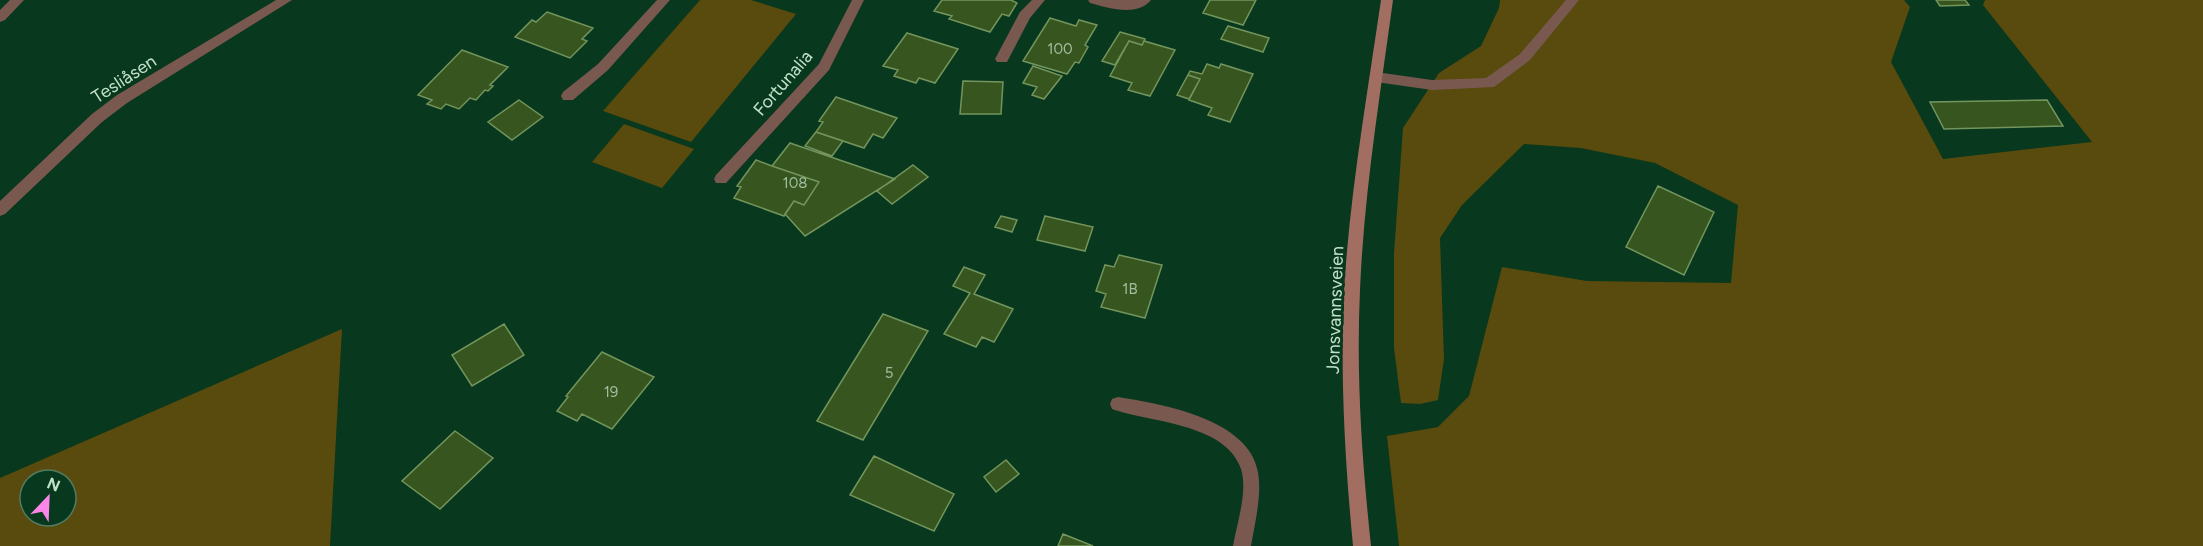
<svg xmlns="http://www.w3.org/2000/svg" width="2203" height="546" font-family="Figtree,sans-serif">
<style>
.green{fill:#594a0d;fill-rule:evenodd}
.building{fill:#37551f;stroke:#73955d;stroke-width:1.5}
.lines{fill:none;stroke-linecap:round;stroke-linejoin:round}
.service{fill:#795850;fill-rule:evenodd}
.minor{fill:#795850;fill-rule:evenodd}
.secondary{fill:#a26e62;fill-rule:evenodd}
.labels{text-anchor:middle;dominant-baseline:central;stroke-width:6;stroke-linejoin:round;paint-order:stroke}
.number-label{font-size:15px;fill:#9fbe9f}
.street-label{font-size:18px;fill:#c2e1ca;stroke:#08381d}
</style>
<rect width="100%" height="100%" fill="#08381d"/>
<path class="green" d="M700 0H751L796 14 691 142 603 111Z
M1500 0H1904L1910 7 1891 62 1943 159 2092 142 1983 5 1985 0H2203V546H1399L1387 436 1438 427 1469 396 1502 267 1587 281 1731 283 1738 205 1655 163 1581 148 1524 144 1462 205 1440 238 1444 359 1438 400 1420 404 1401 403 1394 348V253L1403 128 1439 73 1481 46 1499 8Z
M624 124 694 149 662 188 592 162Z
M342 329 330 546H0V478ZM30 480H66V516H30Z"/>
<path class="building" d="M942 0H1011L1017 3 1009 16 1002 14 990 32 949 19 952 16 934 11Z
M1210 0H1256L1243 25 1203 13Z
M1936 0H1965L1969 5 1940 6Z
M547 12 593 28 582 39 587 41 570 58 515 37 532 20 536 22Z
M1050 18 1076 26 1079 20 1097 25 1085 45 1088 47 1079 63 1075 62 1067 74 1023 61Z
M1228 26 1269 38 1263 52 1221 39Z
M1120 32 1145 39 1142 45 1129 41 1115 65 1102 61Z
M907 33 958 49 935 83 919 78 916 83 894 76 898 70 883 66Z
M1129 41 1142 45 1144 41 1175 50 1150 96 1128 90 1132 83 1110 76Z
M462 50 508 67 490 85 493 86 488 91 485 90 476 100 470 98 459 109 446 104 441 109 427 104 432 100 418 95Z
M1207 64 1219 68 1221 64 1253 74 1230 122 1208 115 1212 108 1189 100 1200 79 1188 75 1190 71 1202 74Z
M1033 66 1062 76 1044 99 1032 95 1037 87 1023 83Z
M1188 75 1200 79 1189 99 1177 95Z
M963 81 1003 82 1001 114H960Z
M836 97 897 118 883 138 873 134 864 148 816 132 823 122 819 121Z
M519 100 543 117 512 140 488 122Z
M2047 100 2063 126 1944 129 1930 102Z
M816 132 843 141 832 156 805 146Z
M790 143 895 179 805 236 785 214 794 201 804 205 819 182 772 166Z
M756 160 772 166 819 182 804 205 794 201 784 216 734 198 741 187 737 186Z
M913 165 928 177 892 204 877 191Z
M1658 186 1714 212 1684 275 1626 247Z
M1001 216 1017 220 1012 232 995 227Z
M1045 216 1093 227 1085 251 1037 240Z
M1119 255 1162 265 1145 318 1101 307 1106 294 1096 291 1105 265 1114 267Z
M964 267 985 275 974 294 1013 309 994 342 982 337 976 347 944 334 970 293 953 286Z
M883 314 928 331 863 440 817 421Z
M504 324 524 355 472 386 452 355Z
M602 352 654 377 612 429 582 414 577 421 557 411 568 397 566 396Z
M455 431 493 458 440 509 402 481Z
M874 456 954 494 934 531 850 495Z
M1006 460 1019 474 996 492 984 477Z
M1063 534 1093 546H1058Z"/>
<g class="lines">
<path class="service" d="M657 0H670L608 70 573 100H563L561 96 563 92 598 64Z
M852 0H864L829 70 726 183H716L714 179 716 175 819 64Z
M1032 0H1045L1030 18 1007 62H997L995 59 1020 12Z
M1088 0H1151C1137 17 1108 8 1090 3Z
M1566 0H1579L1530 60 1494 87 1432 90 1376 82 1369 77 1376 72 1432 80 1486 78 1520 54Z
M1118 397C1162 404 1249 419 1258 472 1262 496 1255 522 1251 546H1233C1237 523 1248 491 1241 469 1226 423 1148 422 1112 409L1110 404 1112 399Z"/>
<path class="minor" d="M10 0H24L5 20 0 22V10Z
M276 0H292L127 103 102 122 5 214 0 216V201L92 114 117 95Z"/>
<path class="secondary" d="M1381 0H1393C1380 96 1364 193 1360 290 1356 376 1362 461 1371 546H1353C1345 461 1340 375 1344 290 1350 193 1367 96 1381 0Z"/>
</g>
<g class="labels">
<g class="number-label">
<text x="1060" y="49">100</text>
<text x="795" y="183">108</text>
<text x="1130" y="289">1B</text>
<text x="889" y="373">5</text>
<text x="611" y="392">19</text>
</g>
<g class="street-label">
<text transform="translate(124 79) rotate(-33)">Tesliåsen</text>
<text transform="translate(783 83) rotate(-49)">Fortunalia</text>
<text transform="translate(1335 310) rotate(-88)">Jonsvannsveien</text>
</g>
</g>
<g transform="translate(48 498) rotate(23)"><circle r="28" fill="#08381d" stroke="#527c62" stroke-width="1.5"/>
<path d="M0-4.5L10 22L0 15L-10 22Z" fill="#fa87e7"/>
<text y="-9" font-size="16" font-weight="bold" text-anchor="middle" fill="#c2e1ca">N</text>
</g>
</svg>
